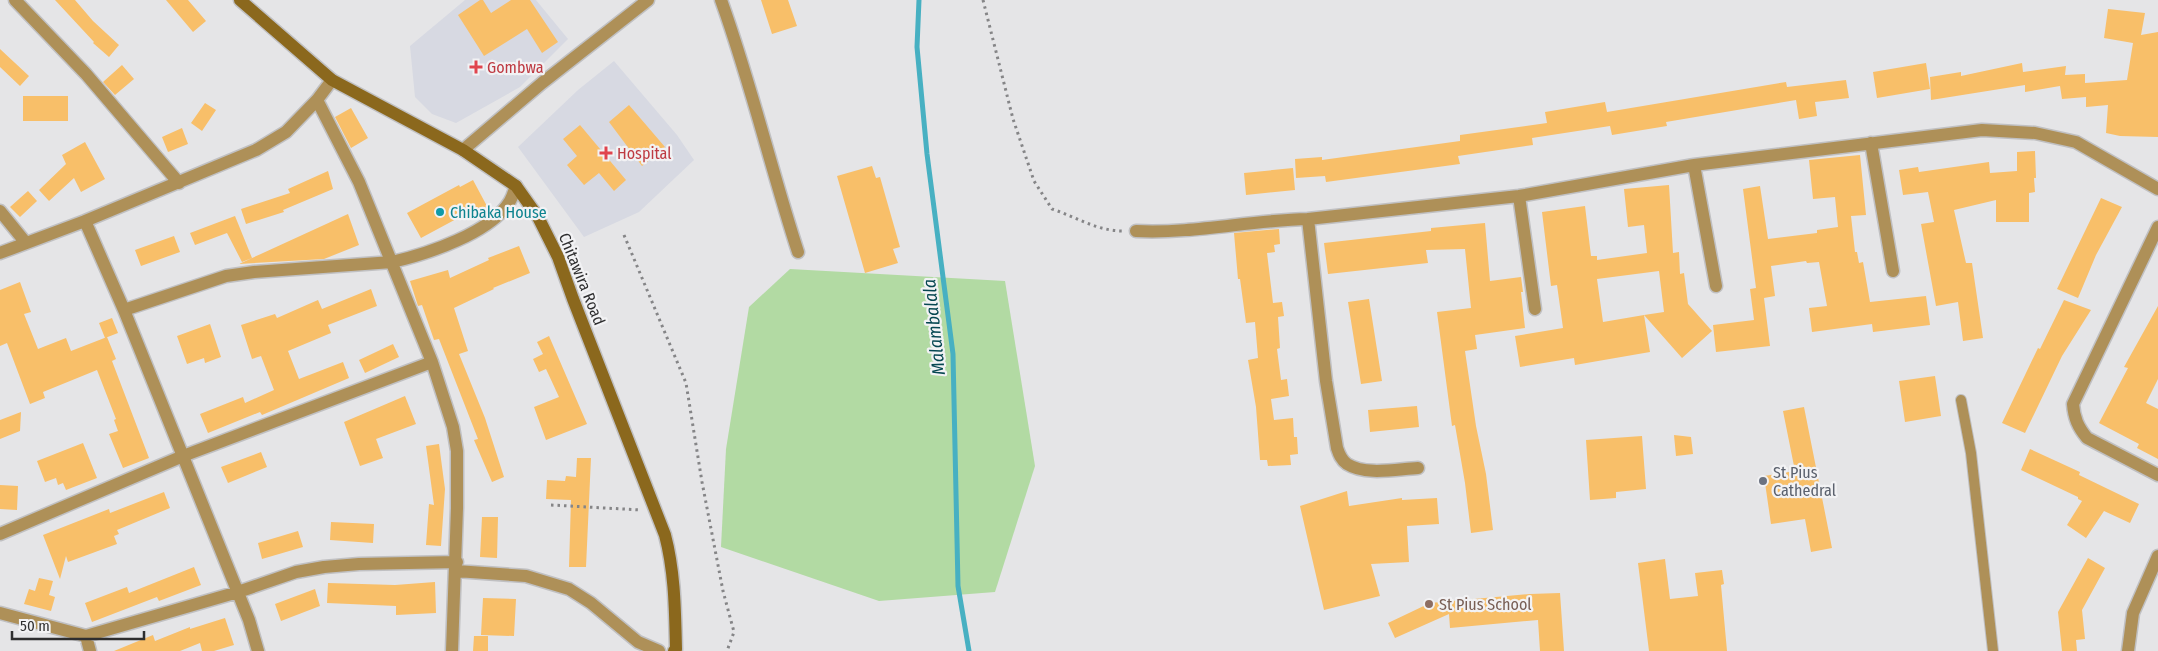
<svg xmlns="http://www.w3.org/2000/svg" width="2158" height="651" font-family="'Fira Sans Condensed',sans-serif">
<style>
.built{fill:#d7d9e2}
.green{fill:#b2daa3}
.lines{fill:none;stroke-linecap:round;stroke-linejoin:round}
.stream{stroke:#47b0c2;stroke-width:5}
.building{fill:#f8bf69}
.lane-casing{stroke:#c0c0c2;stroke-width:12}
.street-casing{stroke:#c0c0c2;stroke-width:15}
.secondary-casing{stroke:#c0c0c2;stroke-width:15}
.path{stroke:#858587;stroke-width:3;stroke-dasharray:2.5 4;stroke-linecap:butt}
.lane{stroke:#ae9058;stroke-width:10}
.street{stroke:#ae9058;stroke-width:12}
.secondary{stroke:#8b681d;stroke-width:12}
.health-dot{fill:#e0444e;stroke:#f2f2f4;stroke-width:2}
.culture-dot{fill:#0f9aa8;stroke:#f2f2f4;stroke-width:2}
.worship-dot{fill:#6b7280;stroke:#f2f2f4;stroke-width:2}
.education-dot{fill:#8d6e63;stroke:#f2f2f4;stroke-width:2}
.labels{text-anchor:middle;dominant-baseline:central;stroke-width:4.5;stroke-linejoin:round;paint-order:stroke}
.health-label{font-size:16px;fill:#be3a42;stroke:#f2f2f4;text-anchor:start}
.culture-label{font-size:16px;fill:#0d838f;stroke:#f2f2f4;text-anchor:start}
.street-label{font-size:16px;fill:#2e2e2f;stroke:#f2f2f4}
.worship-label{font-size:16px;fill:#5b616d;stroke:#f2f2f4;text-anchor:start}
.education-label{font-size:16px;fill:#785e54;stroke:#f2f2f4;text-anchor:start}
.water-label{font-size:18px;font-style:italic;fill:#064751;stroke:#f2f2f4}
</style>
<rect width="100%" height="100%" fill="#e5e5e7"/>
<path class="built" d="M465 0H536L568 39 520 87 456 123 432 114 415 97 410 46Z
M614 61 677 135 694 160 639 212 584 237 518 147 578 90Z"/>
<path class="green" d="M790 269 1005 281 1035 466 995 592 879 601 721 547 726 449 749 307Z"/>
<g class="lines">
<path class="stream" d="M919 0 917 47 927 154 953 354 958 586 969 651"/>
</g>
<path class="building" d="M55 0H75L93 21 119 45 109 57 93 43 94 42Z
M166 0H188L206 21 193 32Z
M480 0H483L491 13 511 0H530L558 42 542 53 527 29 484 56 458 15Z
M761 0H788L797 26 772 34Z
M2108 9 2145 13 2141 35 2158 32V137L2120 136 2106 133 2108 105 2086 107V97L2062 99 2060 86 2025 92V85L1931 100 1930 77 1961 72V76L2022 63 2023 72 2066 66 2065 75 2085 74V83L2127 80 2133 43 2104 38Z
M0 49 29 76 20 86 0 67Z
M1926 63 1930 89 1877 98 1873 72Z
M122 65 134 79 115 95 103 82Z
M1846 80 1849 98 1815 102 1817 116 1799 119 1796 100 1666 122 1667 126 1612 135 1610 126 1532 138 1533 145 1458 156 1460 164 1326 182 1325 176 1296 178 1295 159 1322 157V160L1460 141V135L1547 123 1545 112 1605 102 1607 112 1786 82 1787 87Z
M23 96H68V121H23Z
M205 103 216 110 202 131 191 123Z
M629 105 665 147 642 166 609 122Z
M351 108 368 138 351 148 335 117Z
M580 125 626 180 614 191 599 173 584 185 567 165 577 156 563 139Z
M182 128 188 144 168 152 162 137Z
M85 142 105 179 81 192 74 178 49 201 39 190 66 164 62 155Z
M2035 151 2036 178H2034L2035 192 2029 193V222H1996V200L1954 210 1966 263H1972L1983 338 1963 341 1958 302 1936 306 1921 224 1934 222 1928 192 1903 195 1899 170 1918 167 1919 172 1989 162 1990 173 2017 171V152Z
M1860 155 1866 215 1851 216 1855 252H1857L1859 263 1863 262 1870 302 1926 296 1930 325 1873 332 1872 324 1812 332 1809 308 1827 306 1819 262 1807 263 1806 261 1771 266 1775 296 1764 298 1770 346 1716 352 1713 325 1754 320 1750 289 1756 288 1743 189 1760 186 1768 239 1817 233V230L1838 227 1835 197 1813 199 1809 160Z
M872 166 876 178 880 177 900 247 893 249 898 263 865 273 837 176Z
M1293 168 1295 190 1246 195 1244 173Z
M328 171 333 189 283 210 284 212 246 224 241 209 290 193 288 189Z
M473 180 488 208 476 214 473 210 421 238 407 213 459 185 460 187Z
M1669 185 1673 253 1679 252 1680 274 1684 273 1688 304 1712 331 1682 358 1644 315 1664 312 1659 271 1597 279 1603 322 1644 315 1650 352 1575 365 1574 358 1520 367 1515 336 1563 328 1557 285 1551 286 1542 212 1585 206 1591 256H1597V260L1647 253 1644 225 1628 227 1624 189Z
M28 191 37 201 20 217 10 207Z
M2101 198 2122 207 2096 255 2078 298 2057 289Z
M348 214 359 245 324 259 239 264Z
M235 216 252 258 242 262 227 233 195 245 190 233Z
M1485 223 1490 281 1521 277 1523 292H1521L1525 328 1475 335 1477 349 1465 351 1476 426 1486 474 1493 530 1471 533 1465 483 1455 425 1452 426 1437 312 1471 308 1465 249 1426 250 1428 263 1328 274 1324 243 1431 231V228Z
M1279 229 1280 244 1274 245 1275 252 1267 253 1273 303 1282 302 1284 316 1278 317 1280 348 1277 349 1281 380 1287 379 1289 396 1271 399 1274 420 1293 418 1294 437H1297L1298 454 1290 455 1291 465 1268 466 1267 460H1260L1256 407 1248 360 1258 358 1255 322 1246 323 1240 279H1238L1234 233Z
M174 236 180 252 141 266 135 250Z
M519 246 530 273 493 288 494 289 454 308 468 351 459 354 485 418 504 477 492 482 474 440 478 439 439 339 434 340 422 305 418 306 410 281 448 270 450 278 489 260 488 258Z
M20 282 31 312 24 314 38 349 66 338 71 351 107 337 116 359 112 361 149 458 123 468 109 434 118 431 114 420 116 419 97 370 43 392 45 398 30 404 7 343 0 346V290Z
M371 289 377 306 328 325 331 333 288 351 299 379 343 362 349 378 262 415 260 412 208 433 200 414 243 397 245 403 274 390 261 356 252 359 241 325 275 314 277 318 318 300 322 309Z
M1369 299 1382 381 1361 384 1348 302Z
M2064 300 2091 310 2062 356 2025 433 2002 423 2038 348 2040 349Z
M2158 306V379L2146 403 2158 409V459L2137 448 2139 444 2099 423 2128 368 2124 367Z
M112 318 118 333 105 338 99 323Z
M210 324 221 357 205 363 204 358 187 364 177 336Z
M549 336 587 424 546 440 534 407 559 397 546 369 539 372 533 359 543 354 537 342Z
M393 344 399 357 365 373 359 360Z
M1935 376 1941 416 1905 422 1899 381Z
M405 396 416 424 376 439 383 458 360 466 344 422Z
M1417 406 1419 427 1370 432 1368 410Z
M1804 407 1832 548 1811 552 1805 519 1771 524 1764 476 1795 471 1783 411Z
M21 412 20 431 0 439V420Z
M1674 435 1691 437 1693 454 1676 456Z
M1642 436 1646 489 1616 492V498L1590 500 1586 440Z
M83 443 97 478 66 490 63 483 58 485 56 478 45 482 37 461Z
M439 444 445 489 441 546 426 545 429 504 434 505 426 446Z
M2030 449 2080 472 2079 475 2139 504 2130 523 2104 511 2086 538 2067 525 2082 501 2078 499V497L2021 470Z
M261 452 267 467 228 483 221 467Z
M577 458H591L586 567H569L571 500 546 499 547 480 565 481 566 476 576 477Z
M0 485 18 486 17 510 0 509Z
M1347 491 1349 506 1402 498V500L1437 498 1439 524 1407 526 1409 562 1371 564 1380 596 1324 610 1300 506Z
M164 492 170 508 117 530 119 534 114 536 117 544 68 562 66 556 60 579 43 535 109 509 110 513Z
M482 517H498L497 558 480 557Z
M331 522 374 524 373 543 330 540Z
M298 531 303 547 262 559 258 543Z
M2088 558 2105 568 2082 610 2085 639 2076 640 2077 651H2062L2058 612Z
M1665 559 1670 599 1698 596 1695 573 1722 570 1724 584 1721 585 1727 651H1649L1638 563Z
M194 567 201 585 159 601 157 597 92 622 85 603 127 587 129 593Z
M39 578 53 581 49 595 55 597 51 611 24 604 29 589 35 591Z
M435 582 436 613 396 615V606L327 603 328 583 395 585Z
M315 589 320 606 281 621 275 604Z
M1560 593 1564 651H1540L1538 620 1450 628 1449 614 1395 638 1388 623 1430 603 1530 594Z
M483 598 516 599 514 636 481 635Z
M225 618 234 645 214 651H202L200 643 180 651H114L153 635 155 641 190 627V629Z
M474 636H488V651H473Z"/>
<g class="lines">
<defs>
<path id="lane" d="M1961 400 1971 453 1993 651"/>
<path id="street" d="M15 0 86 74 179 183
M721 0C751 83 771 169 798 252
M317 100 359 182 432 362 453 427 457 451V508L452 651
M1871 143 1893 271
M463 150 542 83 648 0
M1694 165 1716 286
M1519 196 1535 309
M0 211 26 243
M1308 219 1326 381 1337 448C1339 454 1341 460 1347 464 1366 476 1397 469 1418 468
M85 221 124 310 249 620 258 651
M2158 227 2073 404C2074 418 2078 427 2087 438L2158 475
M1136 231C1193 234 1251 220 1308 219L1519 196 1694 165 1982 130 2035 133 2076 142 2158 189
M0 253 85 221 256 150 286 132 317 100 332 80
M124 310 226 276 254 272 392 262C427 254 491 233 510 201 513 196 514 191 516 186
M0 534 183 456 432 362
M456 571 526 576 569 589 591 603 638 642 659 651
M0 613 86 636 238 592 296 572 324 567 359 564 457 562
M86 636 90 651
M2128 651 2133 613 2158 556"/>
<path id="secondary" d="M240 0 332 80 463 150 516 186 538 217 558 257 573 299 665 535C675 573 675 611 676 649L674 651"/>
</defs>
<use href="#lane" class="lane-casing"/>
<use href="#street" class="street-casing"/>
<use href="#secondary" class="secondary-casing"/>
<path class="path" d="M983 0 1013 119 1034 181 1052 209C1076 217 1097 231 1123 231
M624 235 686 383 702 482 723 591 734 632 727 651
M551 505 641 510"/>
<use href="#lane" class="lane"/>
<use href="#street" class="street"/>
<use href="#secondary" class="secondary"/>
</g>
<g class="health-dot">
<path d="M473.5 59.5h5v5h5v5h-5v5h-5v-5h-5v-5h5z"/>
<path d="M603.5 145.5h5v5h5v5h-5v5h-5v-5h-5v-5h5z"/>
</g>
<circle class="culture-dot" cx="440" cy="212" r="5"/>
<circle class="worship-dot" cx="1763" cy="481" r="5"/>
<circle class="education-dot" cx="1429" cy="604" r="5"/>
<g class="labels">
<g class="health-label">
<text x="487" y="67">Gombwa</text>
<text x="617" y="153">Hospital</text>
</g>
<g class="culture-label">
<text x="450" y="212">Chibaka House</text>
</g>
<g class="street-label">
<text transform="translate(582 279) rotate(68)">Chitawira Road</text>
</g>
<g class="worship-label">
<text x="1773" y="472">St Pius<tspan x="1773" dy="18">Cathedral</tspan></text>
</g>
<g class="education-label">
<text x="1439" y="604">St Pius School</text>
</g>
<g class="water-label">
<text transform="translate(934 327) rotate(-96)">Malambalala</text>
</g>
</g>
<path d="M12 631v8h132v-8" fill="none" stroke="#2e2e2f" stroke-width="2.5"/>
<text x="20" y="631" font-size="15" fill="#2e2e2f" stroke="#f2f2f4" stroke-width="4" paint-order="stroke">50 m</text>
</svg>
